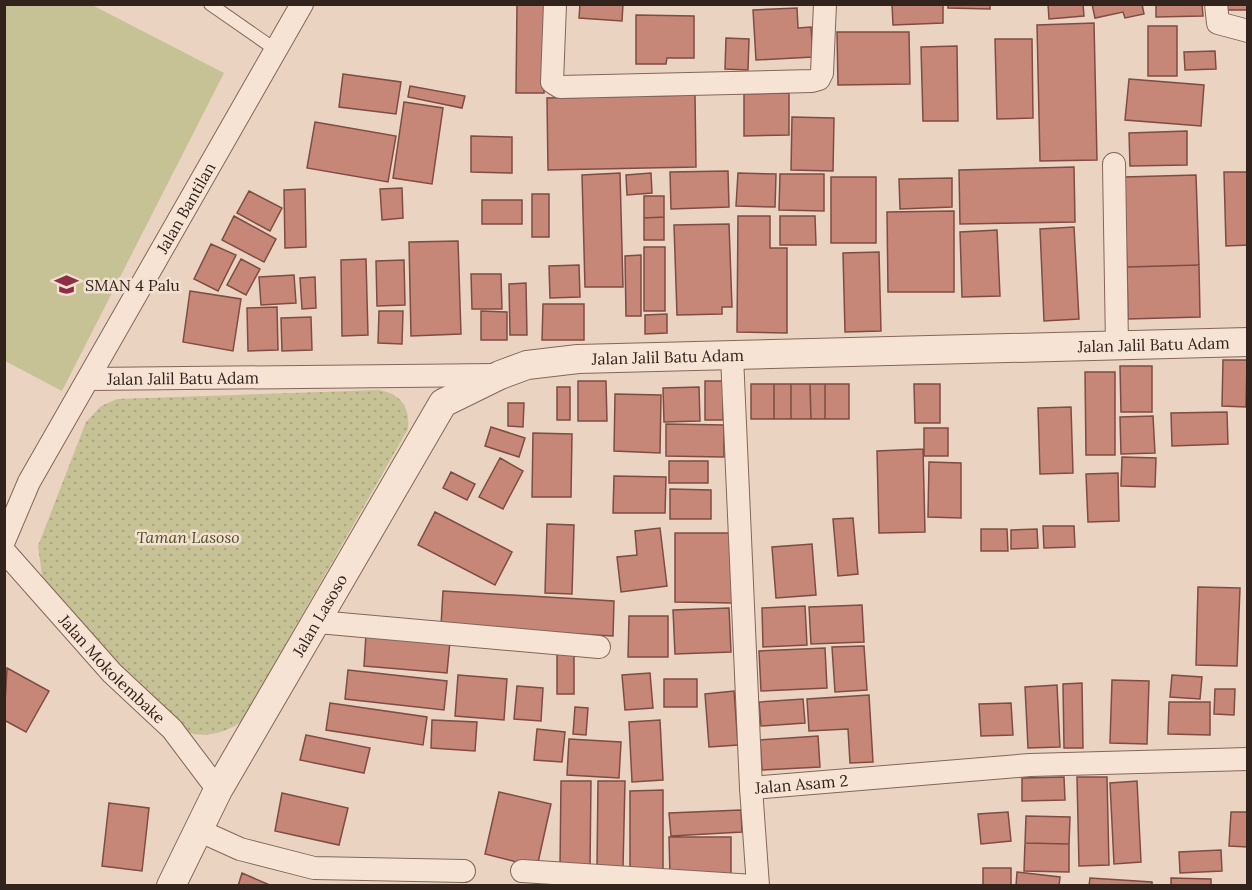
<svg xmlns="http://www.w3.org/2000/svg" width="1252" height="890" font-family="Lora,serif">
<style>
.green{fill:url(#green-dots)}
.pitch{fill:#c7c196}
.building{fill:#c68779;stroke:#7f4c42;stroke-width:1.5}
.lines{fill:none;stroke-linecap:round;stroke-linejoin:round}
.service-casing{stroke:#82665a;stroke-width:14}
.minor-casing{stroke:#82665a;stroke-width:24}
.tertiary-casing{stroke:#82665a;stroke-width:30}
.service{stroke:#f6e3d3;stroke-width:12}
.minor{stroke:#f6e3d3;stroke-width:22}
.tertiary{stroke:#f6e3d3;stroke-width:28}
.labels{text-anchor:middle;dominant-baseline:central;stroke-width:5;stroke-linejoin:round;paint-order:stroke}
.street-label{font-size:16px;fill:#33231d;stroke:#f2e0d0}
.poi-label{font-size:16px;fill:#33231d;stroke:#f2e0d0;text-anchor:start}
.park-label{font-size:16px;font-style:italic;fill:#4d4e25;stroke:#f2e0d0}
</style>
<defs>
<pattern id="green-dots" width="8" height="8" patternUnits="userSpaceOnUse" patternTransform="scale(1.5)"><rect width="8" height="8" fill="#c7c196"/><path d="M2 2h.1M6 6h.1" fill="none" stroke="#aba681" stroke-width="1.8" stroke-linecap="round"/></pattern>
</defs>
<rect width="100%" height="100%" fill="#ead4c1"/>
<path class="green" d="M379 390C401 394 410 407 408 429L241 722C221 736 195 740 174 726L43 583 38 546 86 422 101 406 117 399Z"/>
<path class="pitch" d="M4 5H92L224 73 62 391 5 361Z"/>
<path class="building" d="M517 4H544V93H516Z
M580 4H623L622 21 579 18Z
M892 4H943V23L893 25Z
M948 4H990V9L948 8Z
M1048 4H1083L1084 16 1049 19Z
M1092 4H1142L1144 14 1125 18 1123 12 1095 18Z
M1156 4H1202L1203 16 1156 17Z
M1226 4H1248V10H1226Z
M797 8 798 28 811 27 813 57 756 60 753 10Z
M636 15 694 16V58H667L666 64H636Z
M1094 23 1097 160 1040 161 1037 25Z
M1148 26H1177V76H1148Z
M837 32H909L910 84 838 85Z
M726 38 749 39 748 70 725 69Z
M995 39H1032L1033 118 997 119Z
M957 46 958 121H923L921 47Z
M1215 51 1216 69 1185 70 1184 52Z
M343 74 401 82 396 114 339 107Z
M1129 79 1204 85 1201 126 1125 120Z
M410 86 465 96 462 108 408 97Z
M789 93V135L744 136V94Z
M695 95 696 167 548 170 547 98Z
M404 102 443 108 432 184 393 178Z
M792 117 834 118 833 171 791 170Z
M315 122 396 136 388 182 307 168Z
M1187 131V165L1130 166 1129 133Z
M471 136 512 137V173L471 172Z
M1074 167 1075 222 960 224 959 170Z
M728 171 729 207 671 209 670 172Z
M1224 172H1248V245L1226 246Z
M620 173 623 287H585L582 175Z
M651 173 652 193 627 195 626 175Z
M738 173 776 174 775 207 736 206Z
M780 174H824V211L779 210Z
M1196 175 1199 265 1127 267 1124 177Z
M831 177H876V243H831Z
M952 178V207L900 209 899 179Z
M402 188 403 218 382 220 380 189Z
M305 189 306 247 285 248 284 190Z
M249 191 282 208 270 231 237 213Z
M532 194H549V237H532Z
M644 196H664V217L644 218Z
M482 200H522V224H482Z
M954 211V292H888L887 212Z
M234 216 276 239 264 262 222 240Z
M738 216H770V248H787V333L737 332Z
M780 216H815L816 245H780Z
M664 217V240H644V218Z
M729 224 732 307H722V314L677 315 674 225Z
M1074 227 1079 319 1044 321 1040 229Z
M997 230 1000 296 962 297 960 232Z
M458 241 461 334 411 336 409 242Z
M211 244 236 255 218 291 194 279Z
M644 247H665V311H644Z
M879 252 881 331 845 332 843 253Z
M641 255V316H626L625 256Z
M241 259 260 269 246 295 227 285Z
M366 259 368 335 342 336 341 260Z
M404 260 405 305 377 306 376 261Z
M579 265 580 297 550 298 549 266Z
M1199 265 1200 317 1128 319 1127 267Z
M471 274H501L502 309H472Z
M294 275 296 303 261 305 259 277Z
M315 277 316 308 302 309 300 278Z
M526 283 527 335H510L509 284Z
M190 291 241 299 233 351 183 342Z
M543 304H584V340H542Z
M277 307 278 350 248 351 247 308Z
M379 311H403L402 344 378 343Z
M481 311 507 312V340H481Z
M667 314V333L645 334V315Z
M311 317 312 350 282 351 281 318Z
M1223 360H1247L1246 407 1222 406Z
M1120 366H1152V412H1121Z
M1085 372H1115V455H1086Z
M578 381H606L607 421H578Z
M705 381H723V420H705Z
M751 384H774V419H751Z
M774 384H791V419H774Z
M791 384H810L811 419H791Z
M810 384H825V419H811Z
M825 384H849V419H825Z
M914 384H940V423H915Z
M557 387H570V420H557Z
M699 387 700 421 664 422 663 388Z
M615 394 661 395 660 453 614 451Z
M508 403H524L523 427 508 426Z
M1071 407 1073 473 1040 474 1038 408Z
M1227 412 1228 444 1172 446 1171 413Z
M1153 416 1155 453 1121 454 1120 417Z
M666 424 724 425V457L666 456Z
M491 427 525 438 519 457 485 446Z
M924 428H948V456H924Z
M533 433 572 434 571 497H532Z
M923 449 925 532 879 533 877 451Z
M1122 457 1156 458 1155 487 1121 486Z
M500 458 523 471 503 509 479 497Z
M669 461H708V483H669Z
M929 462 961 463V518L928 517Z
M451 472 475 484 467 500 443 488Z
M1118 473 1119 521 1088 522 1086 474Z
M614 476 666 477 665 513H613Z
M670 489 711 490V519H670Z
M435 512 512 552 495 585 418 545Z
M853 518 858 574 838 576 833 519Z
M547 524 574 525 572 594 545 593Z
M1043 526H1074L1075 547 1044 548Z
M660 528 667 586 621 592 617 557 637 555 635 531Z
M981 529H1007L1008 551H981Z
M1037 529 1038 548 1011 549V530Z
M675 533H732V603L675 602Z
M812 544 816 595 776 598 772 547Z
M1198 587 1240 588 1237 666 1196 665Z
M443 591 614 601 613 636 441 626Z
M862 605 864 642 811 644 809 607Z
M805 606 807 645 763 647 762 608Z
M729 608 731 652 675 654 673 610Z
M629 616H668V657H628Z
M366 634 450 641 447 673 364 666Z
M864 646 867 690 835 692 832 647Z
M825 648 827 688 761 691 759 651Z
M574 649V694H557V650Z
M7 668 49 691 26 732 4 720Z
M348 670 447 681 444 710 345 699Z
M650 673 653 708 625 710 622 675Z
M458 675 507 679 504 720 455 716Z
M1172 675 1202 677 1200 699 1170 697Z
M664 679H697V707H664Z
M1112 680 1149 681 1147 744 1110 743Z
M1082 683 1083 748H1064L1063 684Z
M1057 685 1060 747 1028 748 1025 687Z
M517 686 543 688 541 721 514 719Z
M1215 689H1235L1234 715 1214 714Z
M734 691 738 745 709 747 705 694Z
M869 695 873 762 850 763 848 729 809 731 807 699Z
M803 699 805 723 761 726 759 702Z
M1169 702H1210V735L1168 734Z
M330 703 427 717 423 745 326 730Z
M1011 703 1013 735 981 736 979 704Z
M575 707 588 708 586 735 573 734Z
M432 720 477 722 475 751 431 748Z
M660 720 663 780 632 782 629 722Z
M537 729 565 732 562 762 534 760Z
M306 735 370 748 364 773 300 760Z
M818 736 820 767 762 770 760 740Z
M569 739 621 742 619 778 567 775Z
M1064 777 1065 800 1022 801V778Z
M1077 777H1107L1109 865 1079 866Z
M561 781H591L590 869 560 868Z
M598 781H625L623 868 597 867Z
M1137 781 1141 862 1114 864 1110 783Z
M663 790V874H630V791Z
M499 792 551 804 537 867 485 854Z
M282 793 348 808 339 845 275 831Z
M109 803 149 808 142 871 102 866Z
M741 810 742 832 671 836 669 813Z
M1008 812 1011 841 981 844 978 814Z
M1231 812H1248V847L1229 846Z
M1026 816 1070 817 1069 844 1025 843Z
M669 837H731V876H670Z
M1025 843 1069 844V872L1024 871Z
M1221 850 1222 871 1180 873 1179 852Z
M983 868H1011V886H983Z
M1017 872 1060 877 1059 886H1016Z
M242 873 272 886H238Z
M1090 878 1152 882V886H1089Z
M1171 878 1211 879V886H1171Z"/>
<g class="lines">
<defs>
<path id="service" d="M210 4 276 50"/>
<g id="minor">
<path d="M555 4 552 82 560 87 812 81 819 79 822 73 825 4"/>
<path d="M1216 4 1218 23 1248 31"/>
<path d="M1114 164 1117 345"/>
<path id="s1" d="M732 356 751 788 1030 765 1248 759"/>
<path id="s2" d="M89 379 496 375"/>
<path id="s3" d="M4 541 29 482 302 4"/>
<path id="s4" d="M4 551 112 673 172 729 218 790"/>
<path d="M318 622 599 647"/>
<path d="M751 788 758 886"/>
<path d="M198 830 240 849 314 868 464 871"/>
<path d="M522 871 754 886"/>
</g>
<g id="tertiary">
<path id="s5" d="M171 886 218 790 443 403 500 375 527 365 578 359 1248 342"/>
</g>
</defs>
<use href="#service" class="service-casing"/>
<use href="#minor" class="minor-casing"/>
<use href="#tertiary" class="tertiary-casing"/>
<use href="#service" class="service"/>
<use href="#minor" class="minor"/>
<use href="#tertiary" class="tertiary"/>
</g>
<defs>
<symbol id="school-bare" viewBox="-9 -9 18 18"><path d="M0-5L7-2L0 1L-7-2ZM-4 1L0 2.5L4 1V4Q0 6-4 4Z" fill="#8d2e45" stroke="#f2e0d0" stroke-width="2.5" paint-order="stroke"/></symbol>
</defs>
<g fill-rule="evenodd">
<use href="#school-bare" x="50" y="268" width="33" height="33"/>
</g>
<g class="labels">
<g class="street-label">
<text stroke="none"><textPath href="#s3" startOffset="380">Jalan Bantilan</textPath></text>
<text stroke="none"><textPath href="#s5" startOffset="1274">Jalan Jalil Batu Adam</textPath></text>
<text stroke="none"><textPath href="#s5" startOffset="788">Jalan Jalil Batu Adam</textPath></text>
<text stroke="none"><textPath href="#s2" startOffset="94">Jalan Jalil Batu Adam</textPath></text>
<text stroke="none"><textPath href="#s5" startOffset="309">Jalan Lasoso</textPath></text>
<text stroke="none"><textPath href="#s4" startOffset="160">Jalan Mokolembake</textPath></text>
<text stroke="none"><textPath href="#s1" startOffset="483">Jalan Asam 2</textPath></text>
</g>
<g class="poi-label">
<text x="85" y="285">SMAN 4 Palu</text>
</g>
<g class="park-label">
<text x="188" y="537">Taman Lasoso</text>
</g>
</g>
<rect width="1252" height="890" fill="none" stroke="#33231d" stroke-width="12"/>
</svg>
